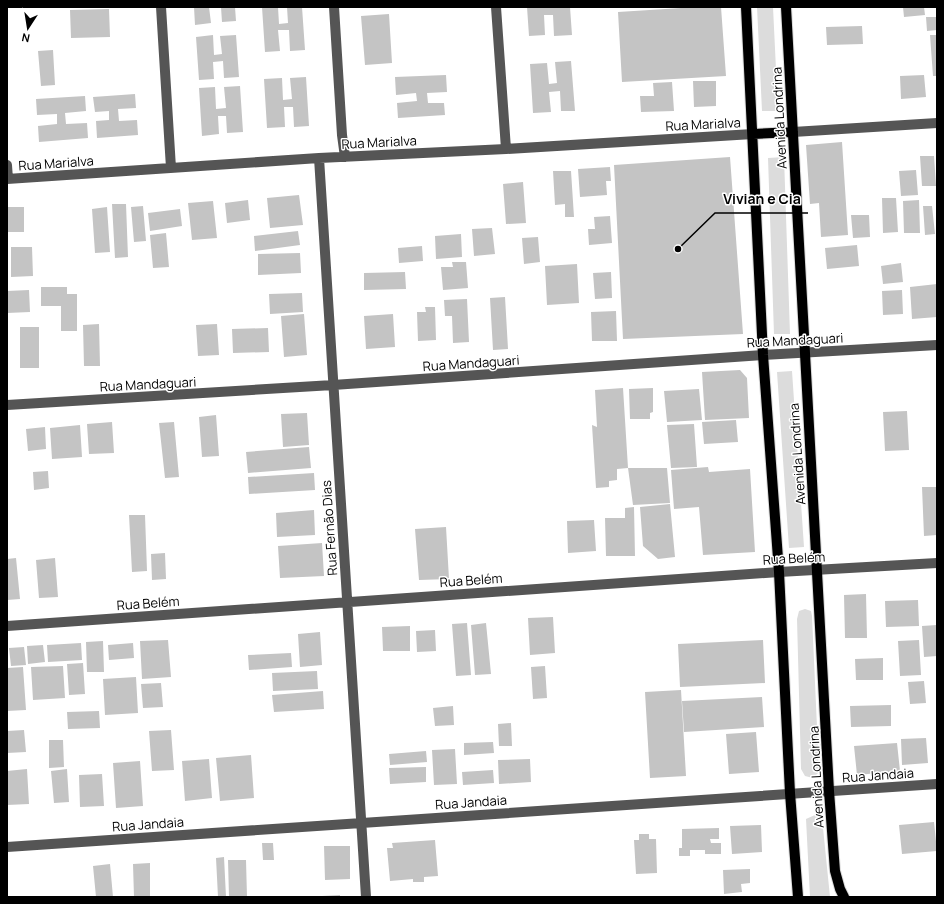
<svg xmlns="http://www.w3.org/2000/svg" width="944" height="904" font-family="Manrope,sans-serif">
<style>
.green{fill:#dcdcdc}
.building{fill:#c4c4c4}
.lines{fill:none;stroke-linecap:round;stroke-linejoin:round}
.major-casing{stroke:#dbdbdb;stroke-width:12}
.minor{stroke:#555;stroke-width:10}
.major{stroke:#000;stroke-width:10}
.labels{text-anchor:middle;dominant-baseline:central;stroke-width:3;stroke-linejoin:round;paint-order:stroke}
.street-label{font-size:13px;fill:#000;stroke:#fff}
.leader{fill:none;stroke:#000;stroke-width:1.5}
.callout-dot{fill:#000;stroke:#fff;stroke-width:1.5}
.callout-label{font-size:14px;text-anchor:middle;font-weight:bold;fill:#000;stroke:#fff;stroke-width:3;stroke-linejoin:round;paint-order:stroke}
</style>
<rect width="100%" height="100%" fill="#fff"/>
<path class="green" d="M757 7H773L778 111H762Z
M784 157 790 334H774L768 158Z
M792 371 804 547 789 548 777 372Z
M805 609 811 611 812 616 819 772 813 778 805 776 801 769 797 619 799 611Z
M815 815 822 818 830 897H810L806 819Z"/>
<path class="building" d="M194 7H209L211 23 195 25Z
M221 7H235L236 21 222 22Z
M262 7H278L279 24 288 23 287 7H302L305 50 290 51 289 30H278L280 51 265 52Z
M527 7H570L572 35 554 36 553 15H544L545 35 529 36Z
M697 7H721L726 76 622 82 618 12Z
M903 7H924L925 15 904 17Z
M109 9 110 37 71 38 70 10Z
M389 14 392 63 365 65 361 16Z
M926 17H937V30L927 31Z
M862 26 863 44 827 45 826 27Z
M213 35 214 55 222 54 220 36 236 35 239 77 224 78 223 61 213 62 214 79 199 80 196 37Z
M930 35H937V76H933Z
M53 50 55 85 41 86 38 51Z
M571 61 575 111H561L560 91 549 92 551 112 533 113 530 64 547 63 549 84 557 83 555 62Z
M446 75 447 92 427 93 428 103H444L445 115 398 118 397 103 417 101 416 93 396 95 395 77Z
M924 75 926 97 901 99 900 76Z
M306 77 309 126 294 127 293 107H284L285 127 267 128 264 79 282 78 283 100 292 99 290 78Z
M693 81H716V106L694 107Z
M672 82 674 111 641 112 640 96H654L653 83Z
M240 86 243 132 227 133 226 116H218L219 134 202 136 199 88 215 87 216 109 226 108 224 87Z
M135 94 136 108 118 109 119 121 137 120 138 135 97 138 96 121 109 120V111L95 112 93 97Z
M85 96 86 111 65 113 66 124 87 123 88 138 39 142 38 126 57 124V114L37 115 36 99Z
M842 142 848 235 821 237 819 203 810 204 806 145Z
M920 156H934L936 186H922Z
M730 157 743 334 623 339 614 165Z
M610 167 611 181H606L607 195 580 197 578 169Z
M916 170 918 195 901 196 899 171Z
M553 171H571L574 217H565V204L555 205Z
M523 182 526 223 506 224 503 184Z
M299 195 303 225 270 228 267 198Z
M882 198H896L898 232 883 233Z
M248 200 250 220 227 223 225 203Z
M919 200 920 233H904L903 201Z
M213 201 217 238 192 240 188 203Z
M112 204H126L128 257 115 258Z
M143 206 146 241 134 242 131 207Z
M923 206H932L935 234 925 235Z
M7 207H24V232H7Z
M107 207 110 252 95 253 92 209Z
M180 209 182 226 150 231 148 213Z
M851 215H869L870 237 853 238Z
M610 216 612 243 589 245 588 229H595L594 217Z
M492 228 495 254 474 256 472 229Z
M298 231 300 245 255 251 254 236Z
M166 233 169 267 153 268 150 235Z
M461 234 462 257 436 259 435 236Z
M538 237 540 262 524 264 522 238Z
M857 245 859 266 827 269 825 248Z
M422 246 423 261 399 263 398 248Z
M11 247H32L33 276 11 277Z
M300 253 301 273 258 275V254Z
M452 262H466L468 288 443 290 441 267H453Z
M901 263 903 282 883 284 881 266Z
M577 264 579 303 547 305 545 266Z
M405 272 406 289 364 290V273Z
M611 272 612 298 595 299 593 273Z
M937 284V317L912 319 910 287Z
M41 287H67V294H77V331H61V306H41Z
M29 290 30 312 7 313V291Z
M902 290 903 314 883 315 882 291Z
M302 293 303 312 270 314 269 294Z
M505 297 508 349 493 350 490 298Z
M467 299 469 342 453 343 452 316H445L444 300Z
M425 307H435L436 340 418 341 417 312H426Z
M616 311 617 341H592L591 312Z
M304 314 307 355 284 357 281 316Z
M393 314 395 347 366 349 364 316Z
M99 324 100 366H84L83 325Z
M217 324 219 355 198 356 196 325Z
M20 327H39V368H20Z
M268 328 269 352 233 353 232 329Z
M740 370 747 378 749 418 705 420 702 372Z
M623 388 628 468 617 469V480L609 481V487L596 488 592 425 597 427 595 390Z
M653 388V412L650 413V419H630L629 389Z
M699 389 702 420 667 422 664 391Z
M907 411 909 450 885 451 883 412Z
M307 413 309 445 283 447 281 414Z
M216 415 219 456 202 457 199 417Z
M736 420 738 442 704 444 702 422Z
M112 422 114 453 89 454 87 424Z
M174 422 179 477 165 478 159 423Z
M694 424 697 467 671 468 667 425Z
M80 425 82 457 52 459 50 428Z
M45 427 46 449 28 451 26 429Z
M309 447 311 468 248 473 246 452Z
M708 467 709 472 750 469 755 552 703 555 699 507 674 509 671 470Z
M628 468H667L670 503 633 505Z
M48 471 49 488 34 490 33 472Z
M314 473 315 490 249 494 248 477Z
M922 487H937V535L924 536Z
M670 504 675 557 658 559 643 546 640 507Z
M634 507 635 556H606L605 518H625V508Z
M314 510 315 535 277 537 276 513Z
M129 515H145L147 571 132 572Z
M594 520 596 551 568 553 567 521Z
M446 527 449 579 419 580 415 529Z
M322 543 324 576 280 578 278 546Z
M165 553 166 579 152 580 151 554Z
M16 558 20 599 7 600V559Z
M55 558 58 597 39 598 36 560Z
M866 594 867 638H845L844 595Z
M918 600 919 626 886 627 885 601Z
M553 617 555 653 530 655 528 618Z
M467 623 471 675 456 676 452 624Z
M486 623 491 674 475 675 471 625Z
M937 625V656L924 657 922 626Z
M410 626V651H383L382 627Z
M435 630 436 651 417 652 416 631Z
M320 632 322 665 300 667 298 634Z
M168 640 171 677 142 679 140 641Z
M763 640 765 683 680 687 678 644Z
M919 640 921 675 900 676 898 641Z
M103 641 104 672H87L86 642Z
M81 643 82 660 48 662 47 645Z
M133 643 134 658 109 660 108 645Z
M43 645 45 662 28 664 27 646Z
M24 647 26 665 11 666 9 648Z
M291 653 292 667 249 670 248 655Z
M883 658V680H856L855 659Z
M83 663 85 694 69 695 67 664Z
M63 666 65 698 33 700 31 667Z
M545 666 547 698 533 699 531 667Z
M23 667 26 710 7 711V668Z
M317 671 318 689 273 691 272 673Z
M136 677 138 713 105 715 103 679Z
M924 681 926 703 910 704 908 682Z
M161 683 163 707 143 708 141 684Z
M681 690 686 776 650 778 645 692Z
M323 691 324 709 274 712 272 695Z
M762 697 764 727 684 732 682 701Z
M891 705V726L851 727 850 706Z
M453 706 454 725 435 726 433 708Z
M99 711 100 728 68 729 67 712Z
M511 723 512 746H499L498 724Z
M24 730 26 752 7 753V731Z
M171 730 174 770 152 771 149 731Z
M756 732 759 772 729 774 726 734Z
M926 738 928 763 902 765 901 739Z
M49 740H63L64 767 49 768Z
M493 742 494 753 464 755V743Z
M897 743 900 771 857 775 854 746Z
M455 749 457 784 434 785 432 750Z
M426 751 427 762 390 765 389 754Z
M251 755 254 798 220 801 216 758Z
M209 759 212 798 185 801 182 761Z
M530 759 531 782 499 784 498 760Z
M140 761 143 806 116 808 113 763Z
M426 767V782L390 784 389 768Z
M27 769 29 804 7 805V771Z
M67 769 69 802 54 803 51 771Z
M493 770 494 783 463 785 462 772Z
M102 774 104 806 80 807 79 775Z
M934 822 937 851 902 854 899 825Z
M761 825 762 852 732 854 730 826Z
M719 828V839H710L711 843H721V854H705V850H690V856H679V848H682V829Z
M639 834H649V839H656L657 873 636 874 634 840H639Z
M435 840 438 876 424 877V882H413V879L390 881 387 848H393L392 843Z
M262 843H273L274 860H263Z
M324 846H350V879L325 880Z
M224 857 226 897H218L216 858Z
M228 860H246L247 897H229Z
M150 863V897H134L133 864Z
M110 864 113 897H96L93 866Z
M750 869V883L741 884 742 892 724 894 723 870Z
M340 895V897H322V896Z"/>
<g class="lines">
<defs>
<path id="major" d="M746 7 763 355 779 572 790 793 798 897
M786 7 829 791 835 871 840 889 844 897
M753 134 793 132"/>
</defs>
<use href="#major" class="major-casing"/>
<path class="minor" d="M161 7 171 168
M334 7 342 135 345 157
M496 7 506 149
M793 132 937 123
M319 158 366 897
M7 165 8 179
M7 179 319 158 506 149 753 134
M7 405 333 385 763 355 937 345
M7 626 779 572 937 563
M7 847 937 784"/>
<use href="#major" class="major"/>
</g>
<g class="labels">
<g class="street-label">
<text transform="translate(779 118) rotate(-93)">Avenida Londrina</text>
<text transform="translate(703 124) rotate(-3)">Rua Marialva</text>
<text transform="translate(379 142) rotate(-3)">Rua Marialva</text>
<text transform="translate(56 163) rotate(-4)">Rua Marialva</text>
<text transform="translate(795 340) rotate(-3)">Rua Mandaguari</text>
<text transform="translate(471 363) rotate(-4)">Rua Mandaguari</text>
<text transform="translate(148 384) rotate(-3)">Rua Mandaguari</text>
<text transform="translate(797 454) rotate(-94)">Avenida Londrina</text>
<text transform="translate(329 528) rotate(-94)">Rua Fernão Dias</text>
<text transform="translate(794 558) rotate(-3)">Rua Belém</text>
<text transform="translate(471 580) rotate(-4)">Rua Belém</text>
<text transform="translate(148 603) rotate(-4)">Rua Belém</text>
<text transform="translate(878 775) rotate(-4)">Rua Jandaia</text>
<text transform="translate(816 777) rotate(-93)">Avenida Londrina</text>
<text transform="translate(471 802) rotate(-4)">Rua Jandaia</text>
<text transform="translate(148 824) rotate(-4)">Rua Jandaia</text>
</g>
</g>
<path class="leader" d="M678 249L715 213H808"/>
<circle class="callout-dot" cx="678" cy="249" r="4"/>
<g class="callout-label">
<text x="762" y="204">Vivian e Cia</text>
</g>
<rect width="944" height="904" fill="none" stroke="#000000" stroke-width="16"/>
<g transform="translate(28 28) rotate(192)" stroke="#ffffff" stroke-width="3" paint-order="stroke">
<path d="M0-3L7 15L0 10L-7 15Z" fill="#000000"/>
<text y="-6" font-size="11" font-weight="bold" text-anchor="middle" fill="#000000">N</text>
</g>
</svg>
